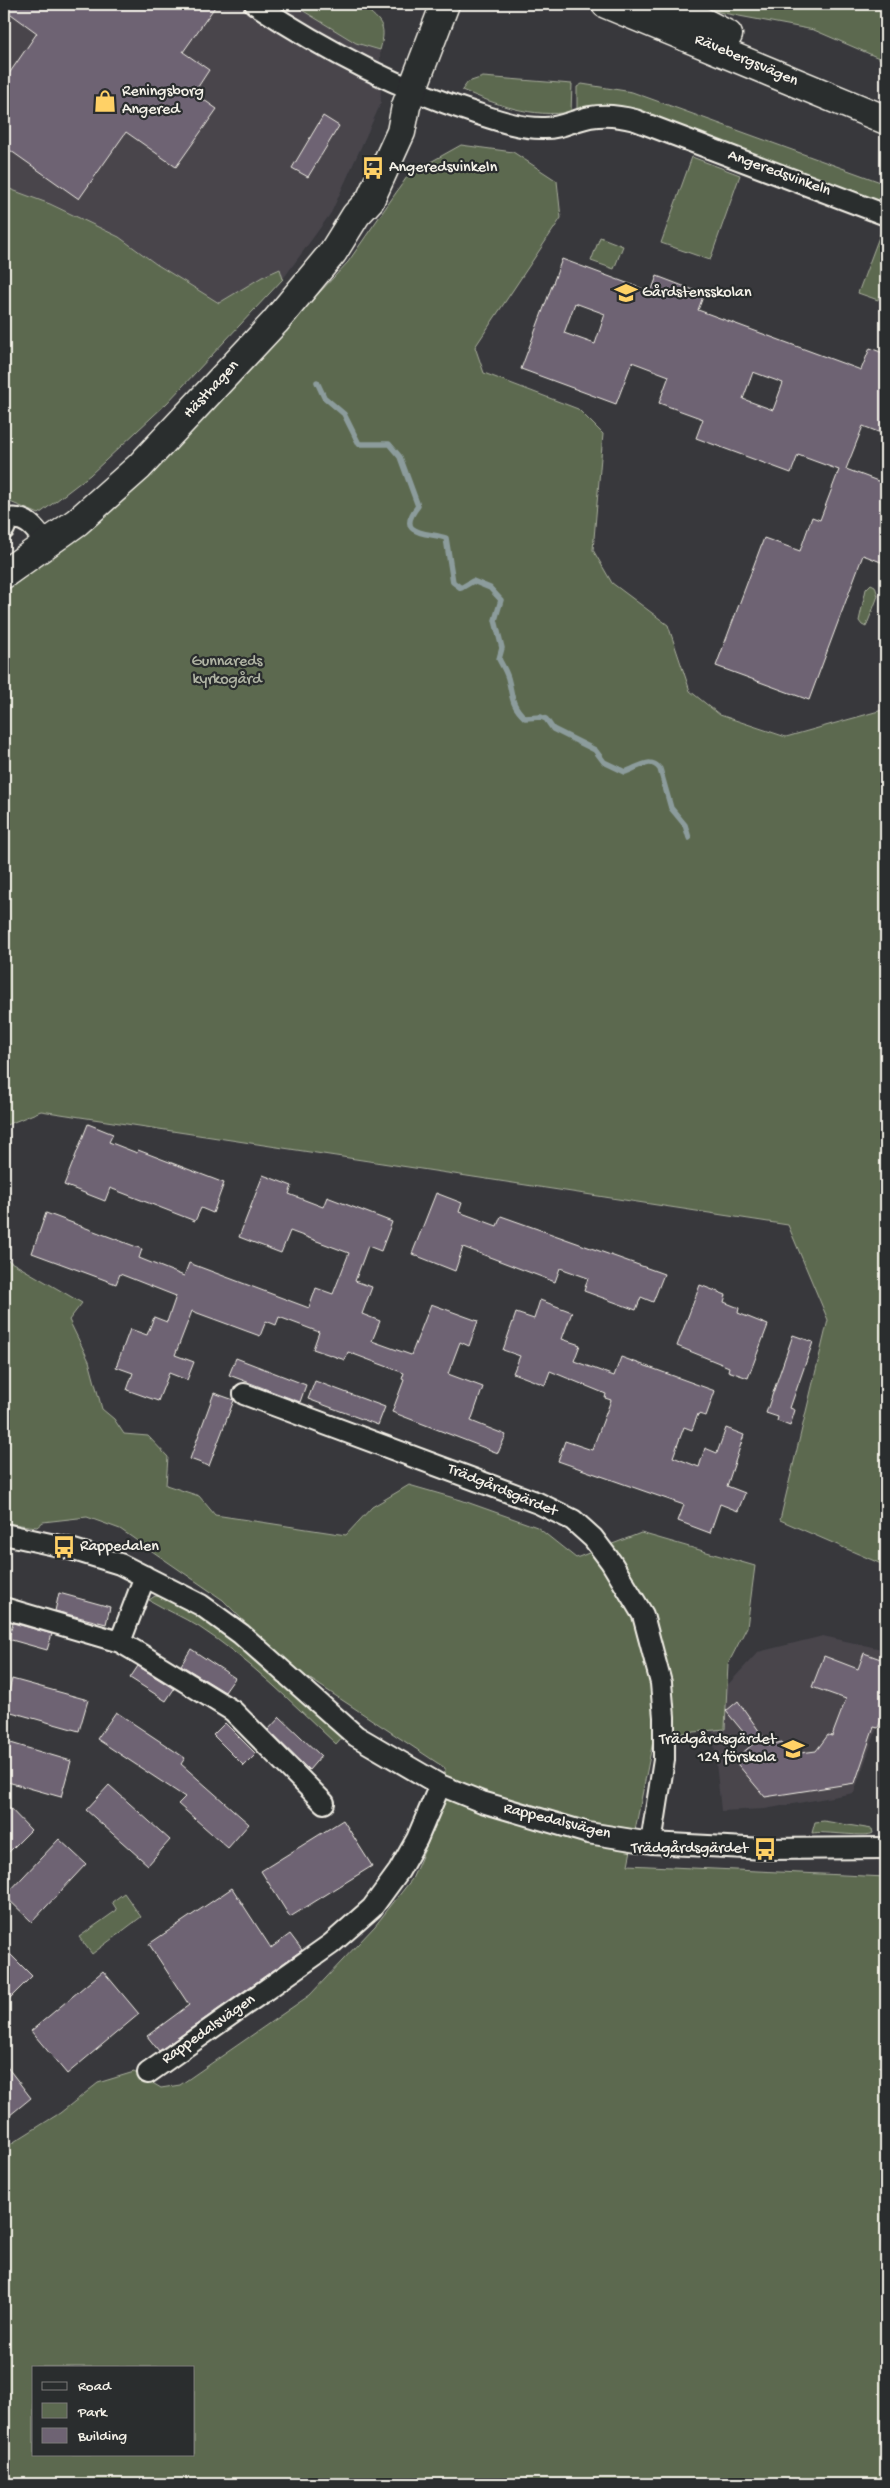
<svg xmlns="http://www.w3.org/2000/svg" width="890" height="2488" font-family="'Gochi Hand',sans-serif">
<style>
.built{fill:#48454c}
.green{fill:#5c6950;stroke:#a8ad9c;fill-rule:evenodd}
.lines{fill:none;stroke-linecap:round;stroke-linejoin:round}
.stream{stroke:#8c9c9c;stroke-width:5.5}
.building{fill:#6e6373;stroke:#f4f1e8;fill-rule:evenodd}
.street-casing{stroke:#f4f1e8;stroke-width:24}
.secondary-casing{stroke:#f4f1e8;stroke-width:31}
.street{stroke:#2a2d2e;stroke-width:20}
.secondary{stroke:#2a2d2e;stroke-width:28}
.labels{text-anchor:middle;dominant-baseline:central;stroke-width:4.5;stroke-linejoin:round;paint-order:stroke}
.street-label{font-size:16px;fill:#f4f1e8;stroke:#2a2d2e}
.poi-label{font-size:16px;fill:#f4f1e8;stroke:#2a2d2e;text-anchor:start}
.park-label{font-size:16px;fill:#b0b4a4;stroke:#2a2d2e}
</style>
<rect width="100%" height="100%" fill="#38383c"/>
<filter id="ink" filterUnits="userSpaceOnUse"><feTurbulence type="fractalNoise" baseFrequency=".02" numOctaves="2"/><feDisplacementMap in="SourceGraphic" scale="10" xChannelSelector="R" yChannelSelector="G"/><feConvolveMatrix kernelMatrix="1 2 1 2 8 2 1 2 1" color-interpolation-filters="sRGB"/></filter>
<g filter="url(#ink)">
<path class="built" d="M4 4H292L356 43 380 50 381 103 331 213 283 279 280 269 262 277 219 303 156 264 119 237 50 204 4 187Z
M823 1636 886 1650V1703L854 1793 765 1809 721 1811 710 1704 758 1652Z"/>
<path class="green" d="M292 4H360C380 21 388 23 380 50L356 43Z
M691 4H886V61L814 30 723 13Z
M483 77 572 84 571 112C532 118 497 105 462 90L468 82Z
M582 84 632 92 886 184V205L593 107 577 110V87Z
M461 145 513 152 557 181 561 218 475 347 484 373 578 409 603 434 593 550 612 583 668 625 690 691 720 715 786 737 886 709V1566L780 1520 828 1320 788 1225 41 1111 4 1126V593L82 533 219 400 348 262 409 174Z
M692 157 740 175 710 260 661 243Z
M4 187 50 204 119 237 156 264 219 303 262 277 280 269 283 279 167 403 90 475 39 514 10 502 4 495Z
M882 229 886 231V298L879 296 878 300 858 293Z
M600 237 623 246 614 269 591 261Z
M871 584 875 586 878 596 866 627 862 625 859 621 866 589Z
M4 1258 82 1303 69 1320 89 1361 102 1409 114 1419 124 1434 148 1436 168 1457 166 1485 199 1496 215 1515 346 1535 372 1507 409 1485 461 1500 537 1527 576 1558 641 1533 755 1566 747 1627 728 1664 725 1729 654 1736 628 1865 886 1877V2484H4V2148L60 2113 98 2083 134 2072 161 2088 180 2085 310 1995 375 1926 412 1879 442 1810 445 1768 283 1661 223 1600 120 1529 87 1517 43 1522 37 1527 4 1523ZM34 2367H194V2454H34Z
M155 1596C195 1597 309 1706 343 1736L336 1744C292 1703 250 1660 199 1627 183 1617 166 1610 149 1600Z
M824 1821 872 1829 873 1833C868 1838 824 1831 812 1833L815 1822Z
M124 1893 141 1917 92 1954 79 1937 117 1910 112 1902Z"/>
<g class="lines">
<path class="stream" d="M317 382 324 397 344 414 359 444H389L400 457 418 506C394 536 428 532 446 538L453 582 461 588 473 581 490 588 501 600 495 620 502 648 499 659C502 665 506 671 508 678 513 696 510 704 525 718L541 717 546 719 553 729 595 750 604 762 625 772C638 768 650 756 660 769L671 808 685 825 689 838"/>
</g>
<path class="building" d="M4 4H217L183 52 209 70 194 93 217 109 176 167 126 132 79 199 4 146V81L37 33 4 9Z
M323 116 339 126 308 177 292 168Z
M562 259 651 292 657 276 704 294 698 310 861 370 870 348 886 354V435L863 426 846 469 886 484V564L863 555 809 700 716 666 764 538 800 551 812 517 820 520 839 470 798 455 791 473 696 438 703 419 659 403 669 376 632 362 616 404 521 369ZM575 303 605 314 595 344 564 333ZM753 372 783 383 773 410 743 399Z
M88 1124 113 1134 109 1142 137 1153 138 1150 224 1183 213 1213 201 1208 195 1221 110 1188 105 1201 64 1185Z
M263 1175 292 1186 289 1194 323 1207 327 1197 392 1222 381 1251 368 1246 355 1281 372 1287 362 1314 380 1321 372 1341 411 1355 431 1304 478 1321 469 1346 460 1342 448 1374 483 1387 471 1421 506 1435 498 1453 392 1412 404 1380 402 1379 404 1373 348 1352 345 1360 313 1349 319 1332 279 1317 276 1325 266 1321 260 1336 192 1311 175 1355 194 1362 187 1380 169 1373 158 1401 127 1390 133 1373 116 1367 130 1329 147 1335 154 1317 167 1322 176 1296 120 1274 116 1284 32 1253 46 1213 142 1249 139 1258 184 1276 189 1263 309 1308 316 1288 333 1294 349 1253 290 1231 281 1253 239 1237Z
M436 1193 462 1203 459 1212 497 1226 501 1216 664 1274 653 1302 641 1297 636 1310 584 1291 588 1278 560 1268 555 1282 463 1247 455 1271 412 1254Z
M700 1285 726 1295 724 1302 739 1308 738 1313 768 1325 748 1378 728 1371 729 1367 677 1346Z
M540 1300 572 1312 562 1339 580 1345 574 1361 614 1376 621 1357 715 1391 706 1416 698 1414 692 1430 684 1427 673 1457 699 1467 705 1448 717 1453 726 1428 744 1435 727 1486 745 1493 738 1511 720 1504 710 1533 678 1521 684 1505 558 1461 565 1441 592 1450 611 1400 605 1398 606 1394 550 1371 545 1385 513 1373 520 1356 503 1350 516 1313 534 1319Z
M793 1335 813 1342 790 1408 795 1410 790 1426 777 1421 778 1417 766 1413Z
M236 1358 306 1385 300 1402 229 1375Z
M315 1381 385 1407 378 1425 308 1399Z
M214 1393 234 1400 209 1466 190 1459Z
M59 1593 110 1607 106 1624 55 1611Z
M13 1623 52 1634 47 1650 8 1639Z
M191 1649 235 1678 225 1692 181 1665Z
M864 1653 886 1661V1706L878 1728 874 1727 855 1783 765 1797 734 1760 753 1744 726 1711 738 1701 769 1745 782 1742 785 1755 816 1751 828 1735 832 1736 846 1699 812 1687 824 1656 858 1669Z
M138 1666 174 1689 166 1701 130 1678Z
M12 1679 88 1700 79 1731 4 1710Z
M116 1712 185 1758 181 1764 249 1824 228 1848 178 1804 185 1797 97 1739Z
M280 1717 321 1756 309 1770 268 1730Z
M225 1723 256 1754 244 1766 213 1735Z
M4 1741 71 1761 61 1797 4 1781Z
M109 1785 170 1840 148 1865 86 1810Z
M4 1802 31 1830 4 1857Z
M343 1820 372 1866 290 1917 261 1871Z
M59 1839 86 1864 32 1922 5 1896Z
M232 1888 271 1948 290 1934 302 1950 159 2051 147 2036 189 2005 149 1944Z
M4 1948 32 1976 4 2004Z
M103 1971 139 2014 67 2074 31 2031Z
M4 2063 31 2098 4 2120Z"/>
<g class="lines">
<defs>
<path id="street" d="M255 4C323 49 394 87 472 112 494 119 518 128 542 128 559 129 574 120 590 117 606 114 620 116 635 120L886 215
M4 529 8 519C28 516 36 530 46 544
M244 1394 538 1503 573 1520 593 1538 611 1562 643 1615 661 1683 664 1717V1760L651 1843
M4 1534 64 1547 120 1564 201 1605 241 1634 356 1736 440 1785 482 1802 588 1833 651 1843 765 1849 886 1848
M4 1608 120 1642 142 1655 233 1711 324 1803
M120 1642 145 1576
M148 2073 331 1944 372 1908 399 1871 417 1839 440 1785"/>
<path id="secondary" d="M606 4 886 120
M668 4 728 35
M4 574 77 522 139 467 275 322 333 252 356 215 370 200 401 132 406 106 445 4"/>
</defs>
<use href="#street" class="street-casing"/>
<use href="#secondary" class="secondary-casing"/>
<use href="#street" class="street"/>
<use href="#secondary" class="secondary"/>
</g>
</g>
<defs>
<symbol id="shop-bare" viewBox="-9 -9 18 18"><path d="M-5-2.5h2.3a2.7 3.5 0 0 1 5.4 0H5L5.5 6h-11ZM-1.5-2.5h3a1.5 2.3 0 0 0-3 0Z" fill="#ffd166" stroke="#2a2d2e" stroke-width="2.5" paint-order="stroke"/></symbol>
<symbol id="bus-bare" viewBox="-9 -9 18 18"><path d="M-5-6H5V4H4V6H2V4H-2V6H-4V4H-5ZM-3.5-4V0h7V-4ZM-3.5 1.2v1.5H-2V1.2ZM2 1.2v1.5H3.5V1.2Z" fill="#ffd166" stroke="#2a2d2e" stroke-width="2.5" paint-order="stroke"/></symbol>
<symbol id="school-bare" viewBox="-9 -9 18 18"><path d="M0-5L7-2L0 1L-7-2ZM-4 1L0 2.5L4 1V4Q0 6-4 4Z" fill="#ffd166" stroke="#2a2d2e" stroke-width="2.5" paint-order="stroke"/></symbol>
</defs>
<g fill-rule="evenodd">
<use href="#shop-bare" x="89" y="85" width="32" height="32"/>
<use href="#bus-bare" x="357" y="152" width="32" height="32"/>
<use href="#school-bare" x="610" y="277" width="32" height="32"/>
<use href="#bus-bare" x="48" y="1531" width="32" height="32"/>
<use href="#school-bare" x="777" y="1733" width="32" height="32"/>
<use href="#bus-bare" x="749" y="1833" width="32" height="32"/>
</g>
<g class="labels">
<g class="street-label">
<text transform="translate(746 61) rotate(23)">Rävebergsvägen</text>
<text transform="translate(779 174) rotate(20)">Angeredsvinkeln</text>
<text transform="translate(212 390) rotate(-47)">Hästhagen</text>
<text transform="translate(502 1491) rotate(22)">Trädgårdsgärdet</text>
<text transform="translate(557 1822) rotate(14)">Rappedalsvägen</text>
<text transform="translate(209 2030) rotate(-35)">Rappedalsvägen</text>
</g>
<g class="poi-label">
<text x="122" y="92">Reningsborg<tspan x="122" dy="18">Angered</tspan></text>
<text x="389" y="168">Angeredsvinkeln</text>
<text x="642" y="293">Gårdstensskolan</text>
<text x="80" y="1547">Rappedalen</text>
<text x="776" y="1740" text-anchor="end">Trädgårdsgärdet<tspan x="776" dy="18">124 förskola</tspan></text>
<text x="748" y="1849" text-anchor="end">Trädgårdsgärdet</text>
</g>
<g class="park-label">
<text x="227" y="662">Gunnareds<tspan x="227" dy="18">kyrkogård</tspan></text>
</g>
</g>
<rect width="890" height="2488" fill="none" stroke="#2a2d2e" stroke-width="20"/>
<rect x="10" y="10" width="870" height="2468" fill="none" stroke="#f4f1e8" stroke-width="2" filter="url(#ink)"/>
<rect x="32" y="2366" width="162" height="90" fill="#2a2d2e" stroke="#7b7b78"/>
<rect x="42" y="2382" width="25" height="8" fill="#2a2d2e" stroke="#7b7b78"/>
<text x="78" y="2390" font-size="15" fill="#f4f1e8">Road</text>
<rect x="42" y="2403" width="25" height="15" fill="#5c6950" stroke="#7b7b78"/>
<text x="78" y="2416" font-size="15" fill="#f4f1e8">Park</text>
<rect x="42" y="2428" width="25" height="15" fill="#6e6373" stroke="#7b7b78"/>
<text x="78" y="2440" font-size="15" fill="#f4f1e8">Building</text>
</svg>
